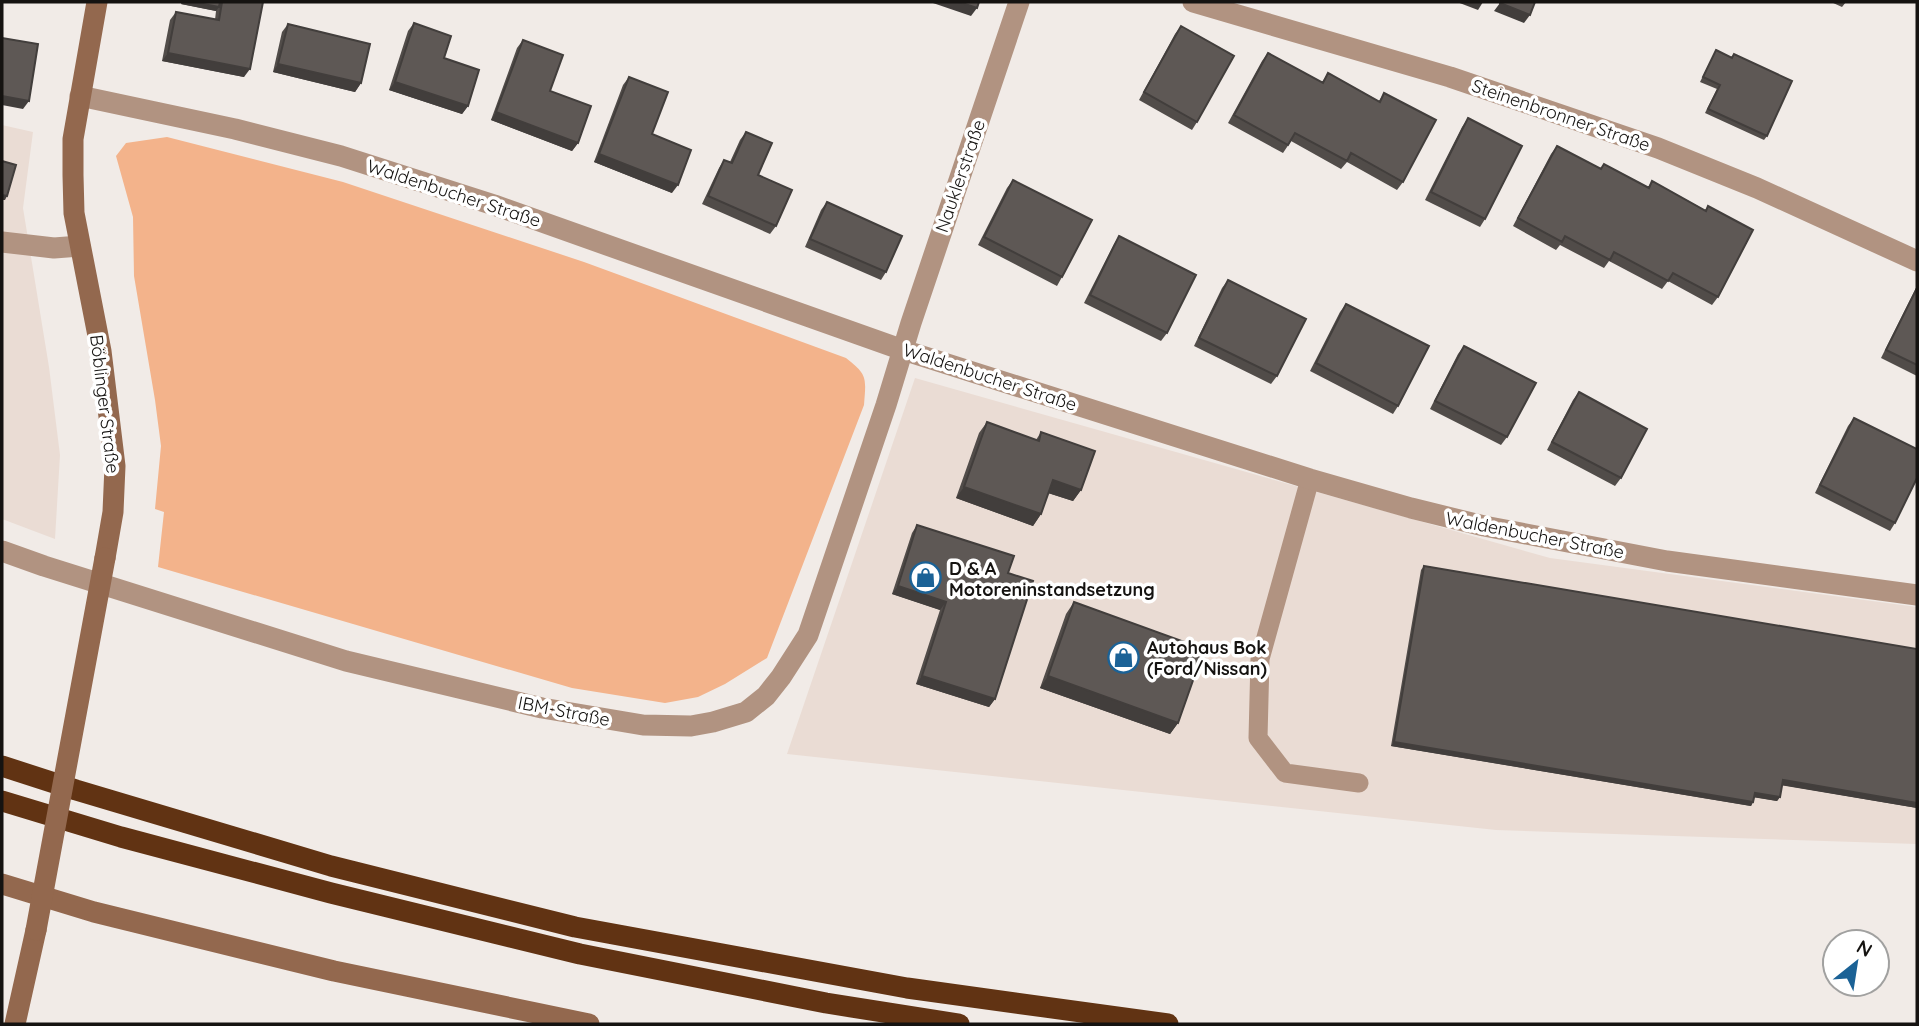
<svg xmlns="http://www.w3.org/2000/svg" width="1919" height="1026" font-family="Quicksand,sans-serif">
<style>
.built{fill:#eadcd4}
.green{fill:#f3b38b}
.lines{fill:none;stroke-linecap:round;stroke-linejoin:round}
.lane{stroke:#b19381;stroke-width:19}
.street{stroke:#b19381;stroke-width:21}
.secondary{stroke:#93684e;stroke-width:21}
.highway{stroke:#613313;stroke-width:21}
.secondary-bridge{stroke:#93684e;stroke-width:21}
.wall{fill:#514c49}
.shaded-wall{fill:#423e3c}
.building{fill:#5e5855;stroke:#423e3c;stroke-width:2}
.labels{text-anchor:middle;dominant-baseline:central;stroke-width:7;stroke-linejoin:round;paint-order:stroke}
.street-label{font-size:18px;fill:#151311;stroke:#fff}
.poi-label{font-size:18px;font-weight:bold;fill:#151311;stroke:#fff;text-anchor:start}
</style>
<rect width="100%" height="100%" fill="#f1ebe7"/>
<path class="built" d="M2 125 33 132 23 208 49 367 60 455 55 539 2 519Z
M915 378 1550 558 1917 607V844L1496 830 787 754Z"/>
<path class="green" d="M167 137 343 182 584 262 846 358C868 375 866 378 864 405L767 658 725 684 698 697 665 703 572 688 158 567 164 512 155 509 161 446 155 400 134 276 133 217 116 156 126 143Z"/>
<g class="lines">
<path class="lane" d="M1310 479 1260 659 1258 738 1285 773 1359 783"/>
<path class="street" d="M1193 2 1450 77 1658 148 1757 188 1917 261
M80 96 235 129 341 156 494 205 903 350 1310 479 1411 508 1484 526 1667 561 1917 595
M2 242 54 248 80 246
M2 551 44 566 346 661 542 708 643 725 691 726 713 722 746 712 766 696 781 677 808 635 886 405 911 323 1019 2"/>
<path class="secondary" d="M97 2 73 139V175L74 213 101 351 115 466 113 512 105 558
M2 884 94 912 334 971 589 1024
M15 1024 36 930"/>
<path class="highway" d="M2 766 76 790 331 866 575 927 907 988 1168 1024
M2 801 121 837 331 893 580 954 826 1003 959 1024"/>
<path class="secondary-bridge" d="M36 930 105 558"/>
</g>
<path class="wall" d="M182 2H263L244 77 162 61 170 20 176 12 215 20 216 11 181 4Z
M1831 2H1846L1842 7Z
M414 23 444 58 468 106 462 114 389 90 408 31Z
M288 24 361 83 355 92 273 72 282 32Z
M1181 26 1197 122 1192 130 1139 100 1175 34Z
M523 40 578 143 572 151 491 120 517 48Z
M1716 50 1731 58 1734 54 1767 136 1764 140 1705 113 1717 89 1700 82Z
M1268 53 1322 82 1328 73 1379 101 1384 93 1403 182 1397 190 1347 162 1341 169 1291 141 1283 153 1228 123 1262 61Z
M629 77 652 134 672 193 594 162 623 85Z
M1468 118 1485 219 1480 227 1425 200 1462 127Z
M746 132 758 175 776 226 770 234 702 204 719 168 724 160 730 162 740 140Z
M1557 146 1600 169 1604 164 1648 187 1652 181 1705 210 1708 206 1718 297 1712 305 1668 281 1662 289 1609 261 1604 268 1560 245 1556 250 1513 226 1551 154Z
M1013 180 1062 277 1057 286 978 245 1007 188Z
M827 202 886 272 881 280 805 247 821 210Z
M1119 236 1167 333 1161 341 1084 303 1114 244Z
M1228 280 1277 376 1271 384 1194 346 1222 288Z
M1917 286V376L1881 358Z
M1346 304 1398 406 1393 414 1310 371 1340 312Z
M1464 346 1507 437 1501 445 1430 409 1458 354Z
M1579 392 1621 478 1615 486 1547 450 1573 400Z
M1854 418 1895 523 1890 531 1815 493 1848 426Z
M987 422 1036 440 1041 432 1081 490 1073 501 1048 493 1041 514 1033 526 956 498 979 433Z
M917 525 1008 573 995 699 989 707 916 684 940 610 892 594 912 533Z
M1424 566 1917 649V808L1782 785 1780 797 1777 801 1754 797 1753 802 1751 806 1391 746 1421 570Z
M1074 602 1178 723 1170 734 1040 688 1066 614Z"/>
<path class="shaded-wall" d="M183 2H193L219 7 216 11 181 4Z
M930 2H959L977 8 971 16Z
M1457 2H1483L1478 10Z
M1500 3 1530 15 1524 23 1494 11Z
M168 53 250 69 244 77 162 61Z
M278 64 361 83 355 92 273 72Z
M395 82 468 106 462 114 389 90Z
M2 96 29 101 23 109 2 105Z
M496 112 578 143 572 151 491 120Z
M599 154 678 185 672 193 594 162Z
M2 195 7 196 5 200H2Z
M1053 480 1081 490 1073 501 1045 492Z
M964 487 1041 514 1033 526 956 498Z
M898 586 946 602 940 610 892 594Z
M922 676 995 699 989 707 916 684Z
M1048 676 1178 723 1170 734 1040 688Z
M1394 742 1753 802 1751 806 1391 746Z
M1783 780 1917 803V808L1780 785Z
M1755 793 1780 797 1777 801 1752 797Z"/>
<path class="building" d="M193 2H220L219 7Z
M222 2H263L250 69 168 53 176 12 219 20Z
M959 2H979L977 8Z
M1500 2H1535L1530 15 1500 3Z
M414 23 451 36 444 58 479 70 468 106 395 82Z
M288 24 370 44 361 83 278 64Z
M1181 26 1234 56 1197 122 1144 92Z
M2 38 38 44 29 101 2 96Z
M523 40 563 55 550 91 591 106 578 143 496 112Z
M1716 50 1732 58 1734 54 1792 81 1767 136 1708 109 1720 85 1703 77Z
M1268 53 1323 83 1328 73 1380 102 1384 93 1436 120 1403 182 1351 153 1347 161 1295 133 1288 145 1234 115Z
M629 77 668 92 652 134 691 150 678 185 599 154Z
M1468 118 1522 146 1485 219 1431 192Z
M746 132 772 143 758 175 792 190 776 226 708 196 724 160 732 163Z
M1557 146 1601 169 1604 164 1649 188 1652 181 1706 211 1708 206 1753 230 1718 297 1673 273 1668 281 1614 252 1610 260 1565 236 1562 242 1518 218Z
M2 161 16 165 7 196 2 195Z
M1013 180 1092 220 1062 277 984 237Z
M827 202 902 236 886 272 810 239Z
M1119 236 1196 275 1167 333 1090 295Z
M1228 280 1306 319 1277 376 1199 338Z
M1917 288V365L1886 350Z
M1346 304 1429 346 1398 406 1316 363Z
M1464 346 1536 383 1507 437 1435 401Z
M1579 392 1647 429 1621 478 1552 442Z
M1854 418 1917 449V478L1895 523 1820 485Z
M987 422 1039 441 1041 432 1095 451 1081 490 1053 480 1041 514 964 487Z
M917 525 1014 556 1008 573 1033 581 995 699 922 676 946 602 898 586Z
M1424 566 1917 649V803L1783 780 1780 797 1755 793 1753 802 1394 742Z
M1074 602 1204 649 1178 723 1048 676Z"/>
<defs>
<symbol id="shop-ring" viewBox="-11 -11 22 22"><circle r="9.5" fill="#fff" stroke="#1b6296" stroke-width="1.5"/><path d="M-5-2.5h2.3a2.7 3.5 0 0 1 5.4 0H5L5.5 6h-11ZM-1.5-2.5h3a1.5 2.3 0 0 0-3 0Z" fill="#1b6296"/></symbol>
</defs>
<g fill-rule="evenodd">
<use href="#shop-ring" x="908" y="560" width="35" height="35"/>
<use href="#shop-ring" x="1106" y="640" width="35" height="35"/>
</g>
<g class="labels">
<g class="street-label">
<text transform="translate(1561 115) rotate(19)">Steinenbronner Straße</text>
<text transform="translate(960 176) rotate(-71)">Nauklerstraße</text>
<text transform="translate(454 193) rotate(18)">Waldenbucher Straße</text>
<text transform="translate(990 377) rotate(18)">Waldenbucher Straße</text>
<text transform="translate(105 404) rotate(83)">Böblinger Straße</text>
<text transform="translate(1535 535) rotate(11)">Waldenbucher Straße</text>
<text transform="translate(564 711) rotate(11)">IBM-Straße</text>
</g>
<g class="poi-label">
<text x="949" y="568">D &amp; A<tspan x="949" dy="21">Motoreninstandsetzung</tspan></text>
<text x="1147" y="647">Autohaus Bok<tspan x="1147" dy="21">(Ford/Nissan)</tspan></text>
</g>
</g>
<rect width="1919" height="1026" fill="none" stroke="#151311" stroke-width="7"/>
<g transform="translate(1856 963) rotate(30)"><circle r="33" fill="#ffffff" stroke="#a1a1a0" stroke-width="2"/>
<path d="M0-5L12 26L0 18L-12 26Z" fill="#1b6296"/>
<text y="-10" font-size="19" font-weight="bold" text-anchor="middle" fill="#151311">N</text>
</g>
</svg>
